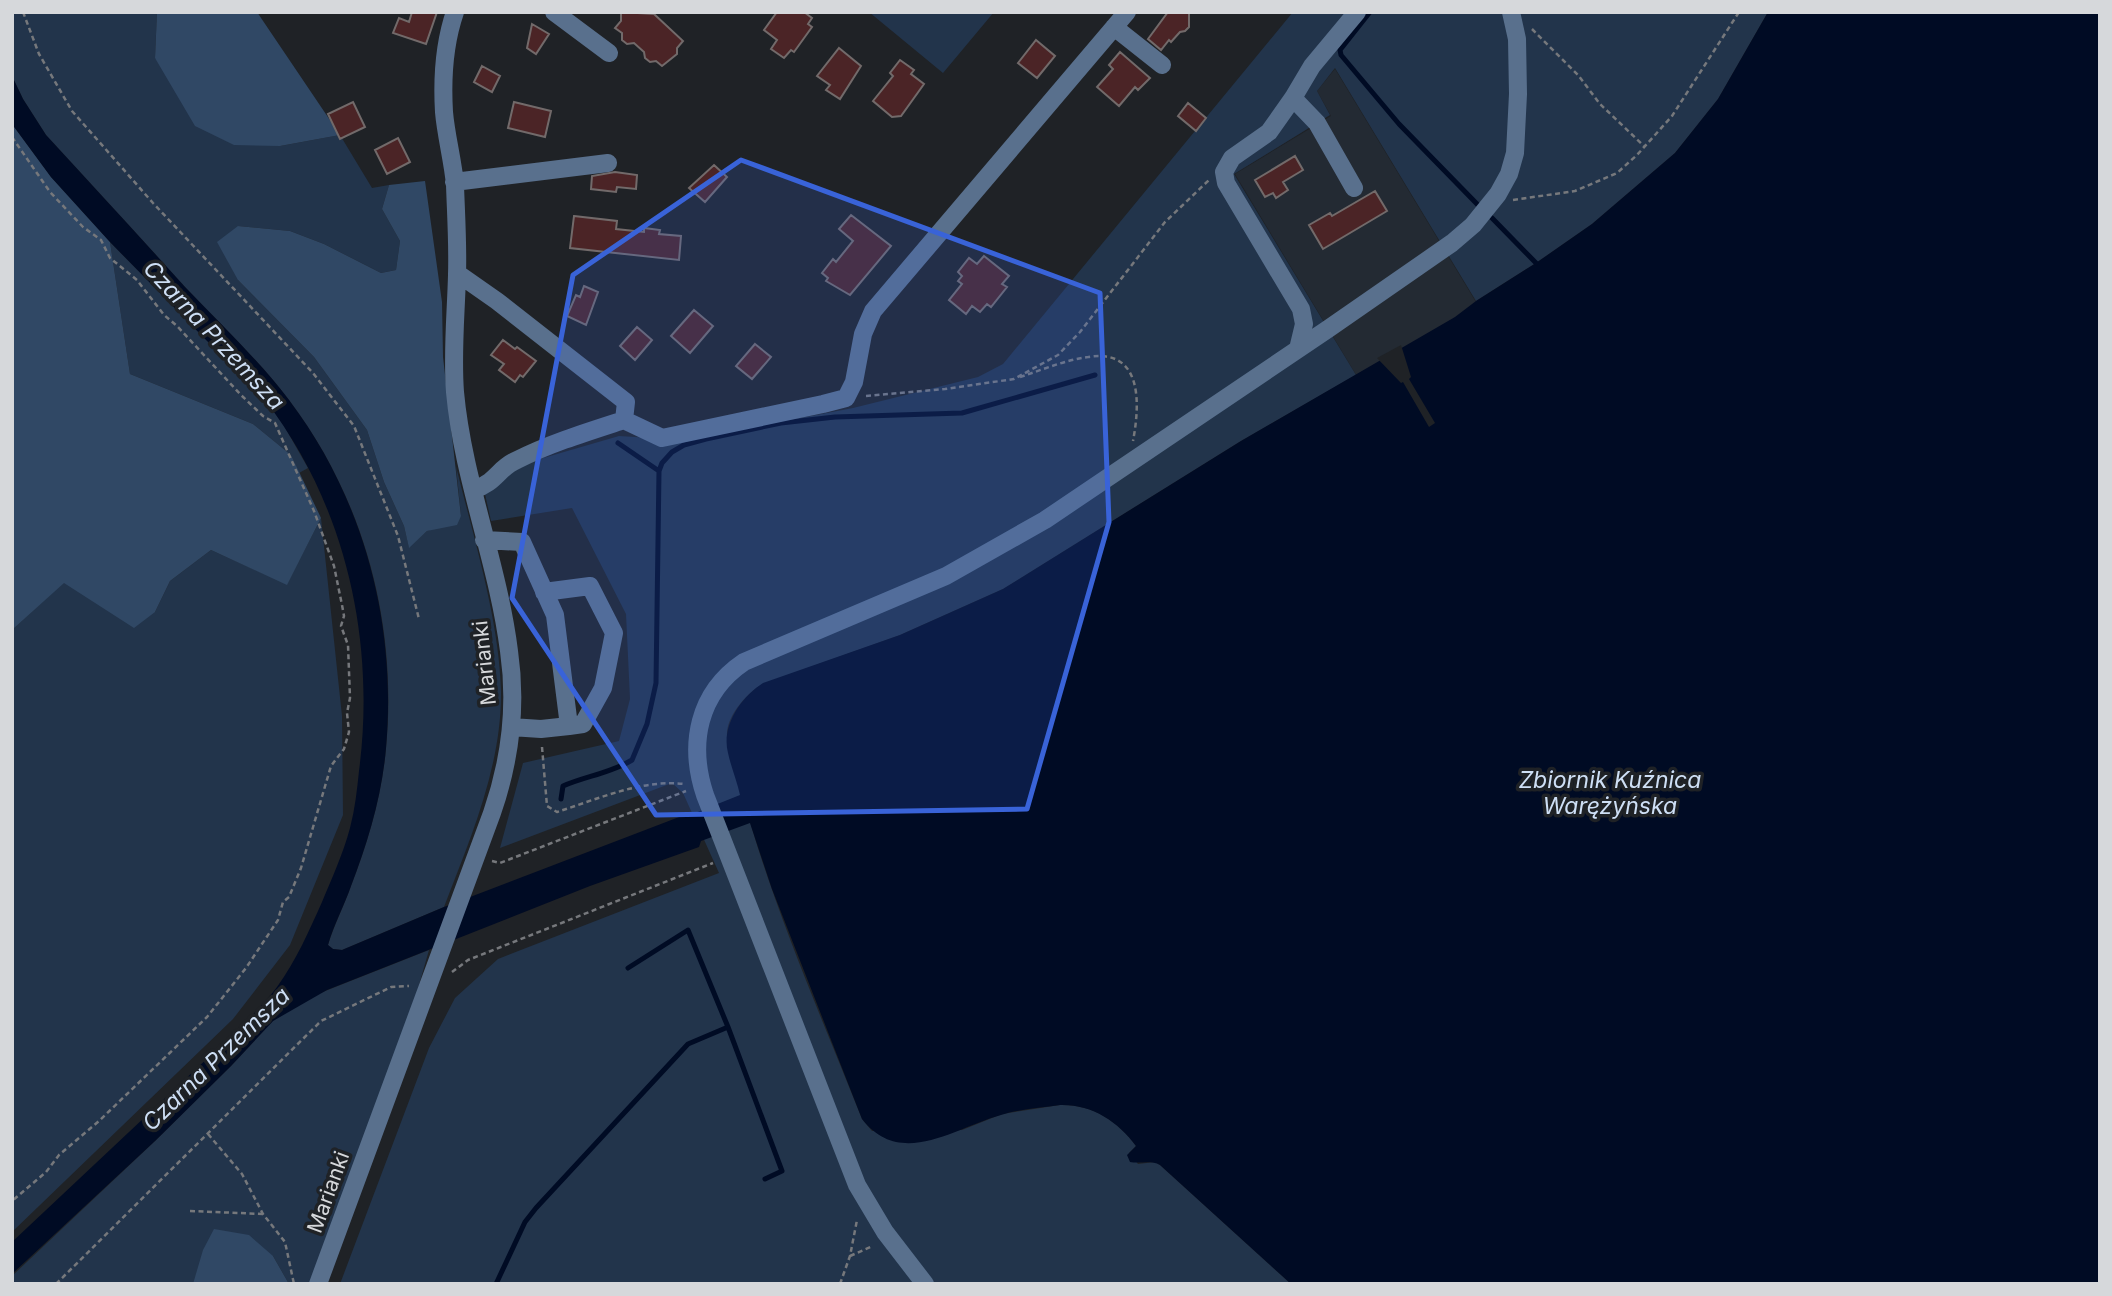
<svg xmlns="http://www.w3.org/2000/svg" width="2112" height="1296" font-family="Inter,sans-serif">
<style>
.built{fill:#232a33}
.green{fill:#22344b}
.forest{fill:#304865}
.water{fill:#000b24}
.pier{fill:#1f2226}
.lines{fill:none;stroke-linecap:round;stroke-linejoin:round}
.stream{stroke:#000b24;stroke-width:5}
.building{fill:#4b2426;stroke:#726a6a;stroke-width:2}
.path{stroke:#76787c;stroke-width:2.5;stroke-dasharray:5 3.5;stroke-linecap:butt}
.minor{stroke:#59708d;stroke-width:18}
.marked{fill:#3963d8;fill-opacity:0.2;stroke:#3963d8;stroke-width:5;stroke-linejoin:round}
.labels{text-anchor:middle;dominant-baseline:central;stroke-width:7;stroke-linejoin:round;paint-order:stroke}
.street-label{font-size:21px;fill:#d6d8db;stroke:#1f2226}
.water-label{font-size:23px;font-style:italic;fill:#cedff5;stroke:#1f2226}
</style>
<rect width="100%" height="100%" fill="#1f2226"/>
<path class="built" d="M1335 69 1517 370 1399 446 1235 174 1331 116 1317 91Z"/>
<path class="green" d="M12 12H157L155 58 280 146 340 135 372 188 389 185 382 209 400 241 396 270 381 273 324 244 290 231 238 226V280L314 357 367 430 384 482 404 526 409 547 427 531 443 526 461 516 456 466C473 536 499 618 501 691 502 766 470 839 444 907L342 950 333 949 328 945C334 925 344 906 351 886 368 842 382 795 386 748 398 624 364 499 289 400 258 359 220 324 185 287 139 236 92 185 46 135L23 99 12 76Z
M869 12H994L943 73Z
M1293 12H1768L1718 99 1675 153 1592 224 1536 263 1476 301 1335 68 1317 91 1330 115 1234 174 1356 375 1241 441 1003 589 900 635 763 684C748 692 728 714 727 733 726 744 738 777 741 790 771 903 819 1011 862 1119L872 1131 962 1130 1002 1114 1060 1105C1092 1104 1118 1121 1136 1146L1129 1153 1138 1164 1155 1162 1160 1165 1291 1284H340L429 1048 455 998 498 959 719 873 683 793 672 783 500 848 523 763 619 741 630 699 626 614 572 508 491 521 481 476 619 436 684 440 853 408 978 377 1003 364Z
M110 242 265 400 283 424 308 468 299 473 291 455 253 424 130 374Z
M321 518 342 716 343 815 290 945 233 1019 12 1232V630L64 582 155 612 170 581 211 550 287 584Z
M429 950 413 1006 310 1284H289L273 1256 195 1280 193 1284H12V1276L155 1141 231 1066 273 1021 310 997Z"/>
<path class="forest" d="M157 12H257L340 135 280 146 234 145 195 126 155 58Z
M12 124 51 177 110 242 130 374 253 424 291 455 321 518 287 585 211 550 170 581 155 612 134 628 64 583 12 630Z
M425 181 442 302 443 357 461 516 457 525 427 531 409 548 404 526 384 482 367 430 314 357 238 280 217 242 238 226 290 231 324 244 381 273 396 270 400 241 382 209 389 185Z
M214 1229 249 1235 273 1256 289 1284H193L203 1250Z"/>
<path class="water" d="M1768 12H2100V1284H1291L1160 1165C1151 1160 1140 1164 1130 1162L1127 1155 1136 1146C1118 1121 1091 1104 1060 1105 1041 1108 1020 1109 1001 1115 954 1128 901 1169 862 1119L772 889 750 823 701 841 699 847 590 886 327 990 273 1021 231 1066 155 1141 12 1274V1242L246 1022C256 1011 268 999 277 987 296 961 309 931 322 902 332 878 343 854 350 828 355 809 357 790 359 771 376 641 346 505 265 400L110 242 51 177 12 124V76L23 99 46 135C92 185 139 236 185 287 220 324 258 359 289 400 364 499 397 624 386 748 382 795 368 842 351 886 344 906 334 924 328 945L333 949 342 950 444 907 687 814 690 815 740 795C737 781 731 767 728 753 721 726 741 697 763 683L900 635 1003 589 1241 441 1455 317 1476 301 1536 263 1592 224 1675 153 1718 99Z"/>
<path class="pier" d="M1401 345 1411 377 1409 379 1435 423 1429 427 1403 382 1401 383 1377 358Z"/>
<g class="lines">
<path class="stream" d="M1370 12 1340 50 1341 55 1399 124 1478 205
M1492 218 1536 263
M618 443 659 471
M561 799 563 786C586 776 611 773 632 760L647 724 656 683 659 471 662 463 672 452 684 445 706 439 781 423 835 417 962 413 1095 375
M728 1027 782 1171 765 1179
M496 1284 525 1222 536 1208 688 1044 728 1027 688 930 628 968"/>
</g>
<path class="building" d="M412 12H437L426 44 393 33 399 18 409 22Z
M621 12 654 14 683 41 677 48V54L662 66 656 61 650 62 645 58 644 52 634 43 627 44 622 40V33L615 28 621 21Z
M777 12H804L812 18 808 24 812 27 794 52 791 50 784 58 771 49 777 40 764 30Z
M1168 12H1189V27L1185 31 1180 32 1171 42 1169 40 1161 50 1148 39Z
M532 24 549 34 536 54 527 48Z
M1036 40 1055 56 1037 78 1018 63Z
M839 48 861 66 840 99 826 90 830 85 817 76Z
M1120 52 1150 78 1138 90 1135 87 1119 106 1097 87 1113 69 1109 65Z
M900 60 914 70 911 74 924 84 901 116 892 117 873 101 893 76 890 73Z
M482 66 500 76 492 92 474 82Z
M353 102 365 127 340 139 328 114Z
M514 102 551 111 545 137 508 128Z
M1188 103 1206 118 1196 131 1178 116Z
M398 138 410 162 387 174 375 150Z
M1295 156 1303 170 1283 182 1288 190 1276 198 1273 193 1265 197 1255 180Z
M714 165 727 177 705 202 689 188Z
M615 172 637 175 636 189 617 187 616 192 591 189 592 176Z
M1375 191 1387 211 1323 249 1309 225 1330 213 1332 216Z
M851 215 891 246 850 295 826 281 828 278 822 273 833 259 836 262 853 241 839 229Z
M574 216 617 221 616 229 644 232V228L660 230 659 234 681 236 679 260 570 248Z
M984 256 1009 276 1002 284 1007 287 991 307 987 304 980 312 972 306 966 314 949 300 962 284 958 281 962 276 958 272 969 258 977 264Z
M584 286 598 292 586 325 567 316 576 295 580 297Z
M694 310 713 326 690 353 671 336Z
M637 327 652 340 635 360 620 346Z
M503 340 515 349 517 347 536 361 523 377 520 375 515 382 499 370 504 364 491 355Z
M755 344 771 357 752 379 736 366Z"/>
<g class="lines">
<path class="path" d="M23 12 39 54 72 111 153 203 313 373 354 426 398 536 419 619
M1532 29 1578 75 1600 104 1645 147
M12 137 50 192 83 227 101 240 110 258 137 280 164 315 177 326 241 395 263 416 275 423 314 511 334 566 342 605 344 616 341 626 348 645 350 698 347 713 349 732 344 749 331 766 301 868 289 897 283 902 278 920 246 968 207 1017 99 1121 59 1155 46 1172 12 1201
M1513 200 1575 191 1617 173 1637 155 1672 116 1739 12
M1020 377C1042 370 1065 360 1088 357 1143 348 1140 404 1133 441
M866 396 945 389 1014 379 1058 355 1080 332 1165 222 1209 180
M542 747 547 806 557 812C598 799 642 779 684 784
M492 861 500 863 686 791
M452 972 468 960 713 863
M208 1134 242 1174 263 1214 285 1242 294 1284
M190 1211 263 1214
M850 1256 873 1246
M56 1284 321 1021 391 987 409 986
M840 1284 850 1256 857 1220"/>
<path class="minor" d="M554 12 609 53
M1114 27 1162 65
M1293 98 1317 123 1354 188
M454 182 608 163
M457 273 497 301 626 402 624 420
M1298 349 1304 324 1301 309 1226 183 1224 172 1232 158 1269 132 1293 98 1312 66 1357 12
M473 490C496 483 498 468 517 460 551 443 587 432 624 420L662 438 823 404 846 398 854 382 863 334 873 311 1127 12
M484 540 522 542 555 615 569 726 541 729 511 727
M544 592 590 586 614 633 603 688 583 724 569 726
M318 1284 492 813C510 761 517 706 509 651 498 563 463 480 455 392 452 352 456 314 457 275 458 245 456 215 455 185 453 161 446 136 444 112 442 78 444 44 455 12
M925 1284 885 1232 857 1185 705 795C688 744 698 693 744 662L946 576 1045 520 1328 329 1452 243 1473 225 1498 194 1509 174 1515 153 1518 94 1517 39 1511 12"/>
</g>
<path class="marked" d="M741 160 1100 293 1109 522 1027 809 656 815 512 598 573 275Z"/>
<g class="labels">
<g class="street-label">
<text transform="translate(484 663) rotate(-96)">Marianki</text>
<text transform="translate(328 1192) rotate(-70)">Marianki</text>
</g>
<g class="water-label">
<text transform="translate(214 335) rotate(47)">Czarna Przemsza</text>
<text x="1610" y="780">Zbiornik Kuźnica<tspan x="1610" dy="26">Warężyńska</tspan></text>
<text transform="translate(216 1059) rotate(-44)">Czarna Przemsza</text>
</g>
</g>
<rect width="2112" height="1296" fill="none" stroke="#d6d8db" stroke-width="28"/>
</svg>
